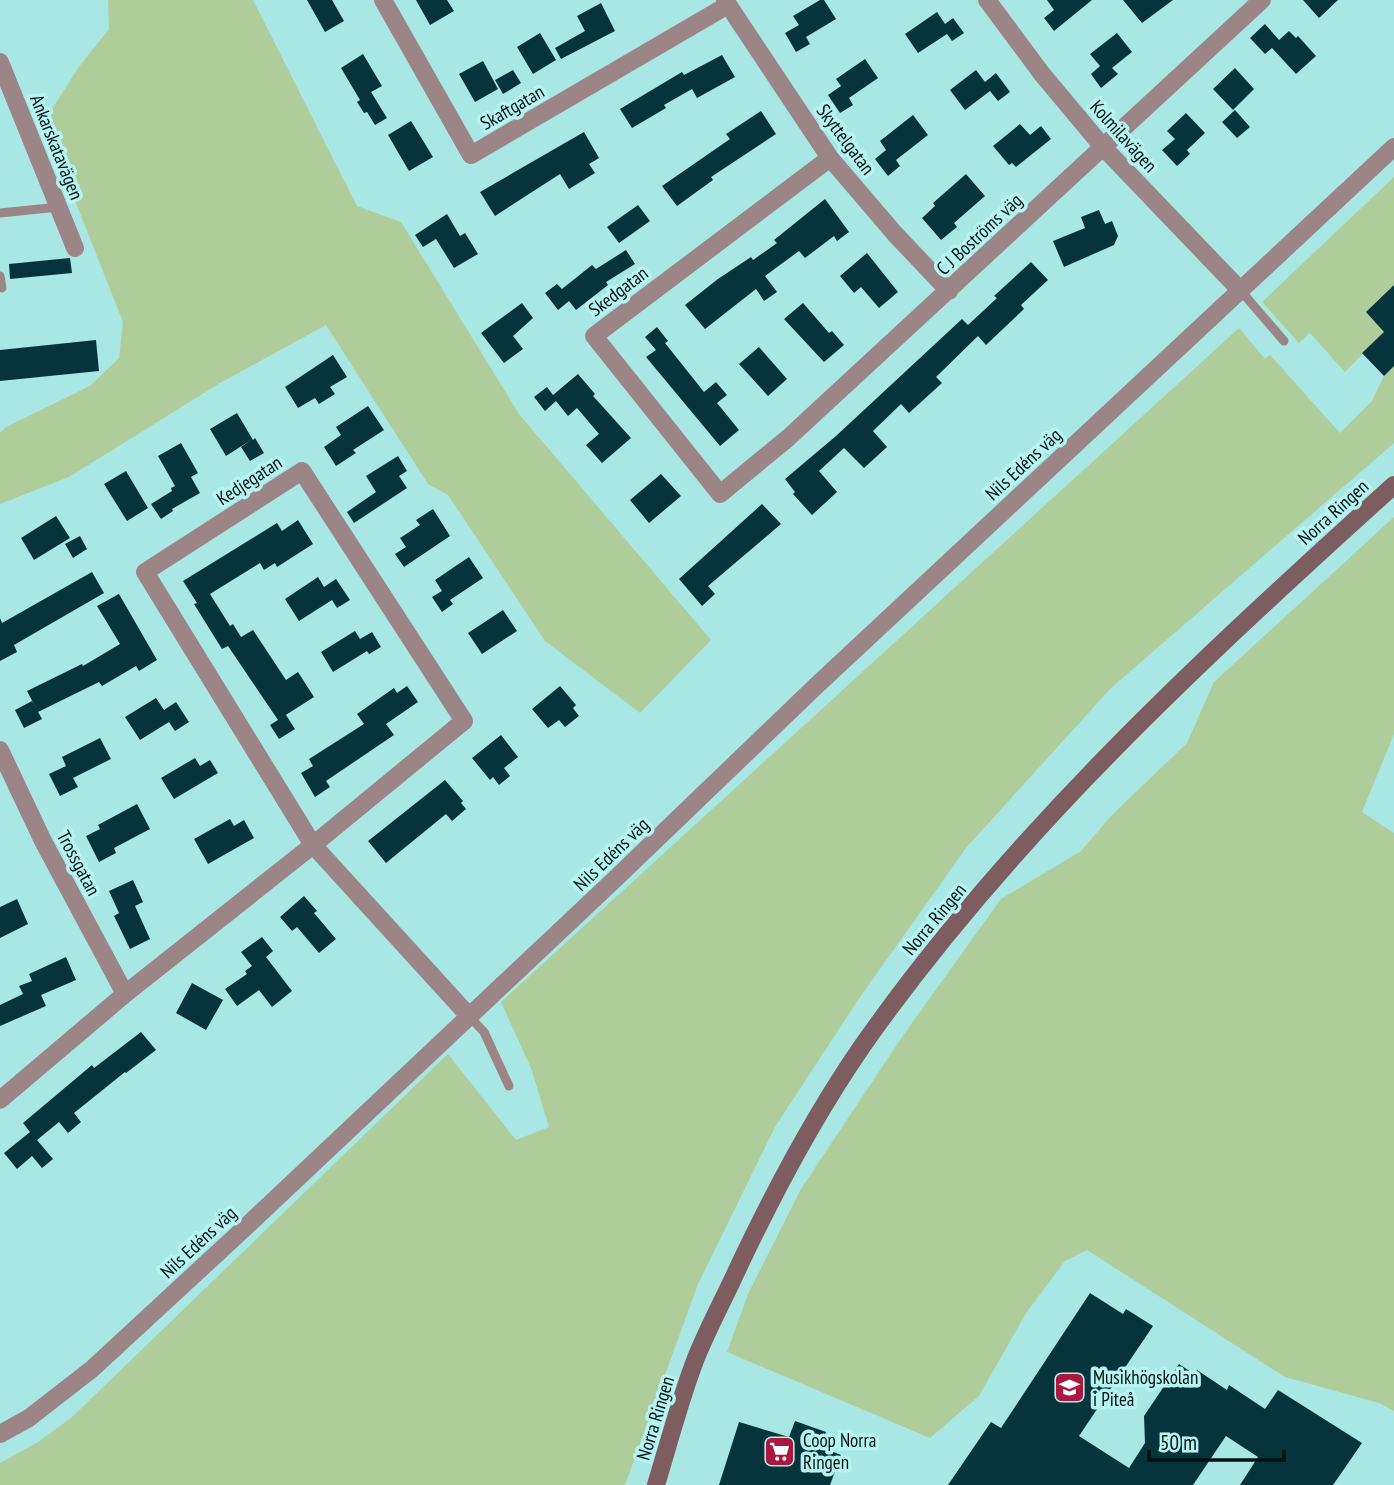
<svg xmlns="http://www.w3.org/2000/svg" width="1394" height="1485" font-family="'PT Sans Narrow',sans-serif">
<style>
.green{fill:#aecd9a}
.building{fill:#05343d}
.lines{fill:none;stroke-linecap:round;stroke-linejoin:round}
.service{stroke:#9c8587;stroke-width:9}
.minor{stroke:#9c8587;stroke-width:18}
.secondary{stroke:#7d5d60;stroke-width:18}
.labels{text-anchor:middle;dominant-baseline:central;stroke-width:7;stroke-linejoin:round;paint-order:stroke}
.street-label{font-size:19px;fill:#011;stroke:#b6f4f2}
.poi-label{font-size:19px;fill:#011;stroke:#b6f4f2;text-anchor:start}
</style>
<rect width="100%" height="100%" fill="#a9e7e5"/>
<path class="green" d="M108 0H253L357 206 401 222 519 414 711 640 640 713 545 641 448 495 428 484 326 325 220 383 69 477 0 504V433L6 427 90 386 119 358 123 322 44 122 78 68 109 29Z
M1394 177V285L1366 312 1384 332 1345 372 1310 333 1299 343 1262 302Z
M1239 328 1265 359 1270 355 1340 433 1372 401 1384 376 1394 366V443L1111 688 966 848 858 1000 775 1127 698 1284 625 1485H0V1463L38 1442 71 1418 448 1054 516 1140 549 1127 531 1068 501 1002Z
M1394 517V734L1362 812 1394 833V1411L1379 1403 1285 1377 1087 1250 1065 1261 1026 1313 979 1396 930 1438 727 1352 748 1294 801 1189 904 1034 1001 899 1081 851 1112 815 1187 743 1214 682Z"/>
<path class="building" d="M307 0H332L344 21 325 32Z
M416 0H447L454 11 430 25Z
M820 0H824L836 19 806 37 810 44 796 52 785 33 799 25 793 16Z
M1047 0H1092L1054 31 1044 18 1054 10Z
M1123 0H1173L1142 23Z
M1303 0H1338L1319 18Z
M601 3 615 31 561 59 555 48 585 31 577 16Z
M937 12 945 24 953 18 964 33 952 41 947 34 918 53 905 34Z
M1265 24 1279 40 1289 31 1296 38 1298 36 1316 56 1296 74 1272 48 1265 54 1250 38Z
M540 33 556 60 533 74 517 47Z
M1117 33 1132 52 1112 68 1118 74 1101 88 1091 74 1100 66 1090 54Z
M363 54 382 86 371 92 387 118 375 125 367 112 364 113 357 102 360 100 341 68Z
M722 55 735 77 697 98 692 89 664 105 666 108 632 128 620 109 682 72 684 75Z
M865 59 878 78 849 98 853 105 840 113 828 95 841 86 836 79Z
M483 61 498 89 475 102 459 74Z
M1235 68 1254 89 1233 110 1213 89Z
M513 70 521 83 503 94 495 80Z
M976 70 985 82 996 73 1010 92 998 101 990 91 965 110 950 90Z
M1235 110 1250 127 1237 138 1222 122Z
M761 111 776 134 711 177 713 180 677 206 662 186 730 139 726 134Z
M1186 113 1205 133 1187 150 1190 154 1177 166 1162 150 1175 139 1167 131Z
M913 115 928 135 896 160 900 166 888 176 875 159 886 150 880 141Z
M411 121 433 157 409 171 388 135Z
M1020 124 1030 135 1041 126 1051 139 1016 167 1012 163 1009 165 993 146Z
M584 132 599 158 589 164 595 173 569 189 560 174 495 216 480 192Z
M966 174 985 196 954 223 957 227 941 240 922 218 935 206 933 203Z
M825 199 849 232 837 241 834 236 805 258 799 251 765 276 777 292 764 301 756 289 705 329 685 305 718 279 751 257 753 260 777 243 774 240Z
M638 205 650 221 619 243 607 227Z
M1099 210 1105 224 1112 221 1118 236 1114 245 1064 267 1053 241 1085 228 1081 217Z
M447 214 460 236 465 233 478 254 454 268 436 239 423 247 415 235Z
M626 250 635 264 606 282 608 285 576 310 569 301 558 310 545 293 557 284 562 289 592 265 596 269Z
M867 253 898 292 879 308 861 287 854 293 840 276Z
M70 258 72 273 10 279 9 264Z
M1031 262 1048 280 1021 305 1024 309 986 345 978 336 936 377 942 383 909 413 901 404 873 431 887 447 864 468 844 448 819 471 837 492 812 515 793 494 795 492 785 479 836 436 962 319 968 325 997 298 994 296Z
M1394 285V366L1384 376 1362 353 1384 332 1366 312Z
M522 303 533 318 513 336 523 349 504 363 481 333Z
M803 303 829 333 832 331 844 345 824 362 784 319Z
M657 327 668 341 665 343 704 392 716 382 727 395 717 403 739 430 720 446 646 357 656 350 645 337Z
M96 340 99 371 0 381V350Z
M759 347 787 379 768 396 739 364Z
M333 355 347 377 330 387 335 394 319 404 315 398 298 408 285 387Z
M578 374 595 394 593 396 631 438 602 463 586 445 599 434 577 408 568 416 556 401 545 411 534 397 547 387 553 395Z
M368 406 384 430 353 450 356 453 336 466 324 447 341 435 336 427Z
M237 413 253 440 255 438 264 453 250 461 241 447 251 440 226 456 210 429Z
M181 443 198 473 191 477 200 493 172 509 173 511 161 519 151 504 172 491 171 488 175 486 158 456Z
M398 456 407 471 399 476 407 488 354 523 347 512 376 492 366 476Z
M126 471 148 508 127 521 104 484Z
M661 474 681 496 649 523 630 500Z
M762 504 781 524 708 586 715 594 702 606 679 579Z
M433 509 450 536 404 567 395 554 406 547 400 538 420 525 416 520Z
M56 516 70 538 34 560 21 538Z
M298 520 313 544 277 567 275 563 264 570 260 563 210 594 230 626 233 624 241 637 253 630 286 680 298 672 314 697 278 720 228 646 222 649 194 604 197 603 183 581 277 523 282 531Z
M80 536 87 549 73 558 65 544Z
M469 557 483 578 450 600 453 604 442 612 432 597 442 591 435 580Z
M92 572 104 593 14 645 17 652 0 661V618L2 623Z
M318 577 324 587 336 579 350 600 337 608 332 600 299 621 285 599Z
M119 594 157 660 139 671 136 666 102 686 99 682 38 712 27 691 82 664 83 666 120 644 97 606Z
M503 610 517 631 482 654 468 633Z
M355 631 360 639 372 632 381 647 369 654 367 651 333 672 321 652Z
M407 686 418 702 386 724 394 735 326 781 330 787 315 797 301 773 313 766 309 759 364 724 357 714 394 688 397 693Z
M560 686 576 705 573 708 579 716 565 727 559 720 548 728 532 709Z
M156 698 164 710 176 702 189 722 175 731 169 722 140 740 125 717Z
M32 701 42 719 24 728 15 710Z
M286 715 295 729 279 739 270 725Z
M501 735 518 757 504 768 510 776 499 785 493 777 490 780 472 758Z
M100 738 111 759 73 778 78 787 60 796 49 774 66 766 62 757Z
M195 758 200 766 210 760 218 773 174 799 161 778Z
M445 780 463 801 461 803 466 809 452 821 446 814 386 863 368 841Z
M137 804 150 829 114 848 116 853 99 862 86 836 100 829 98 825Z
M230 819 234 826 244 820 254 838 208 864 194 839Z
M133 880 143 902 135 906 150 939 130 949 114 916 119 913 109 891Z
M304 896 317 911 314 913 336 939 319 953 297 927 292 931 280 917Z
M17 899 28 924 0 938V907Z
M262 937 273 951 266 957 292 991 272 1007 259 990 237 1006 225 989 247 974 245 971 252 966 241 952Z
M66 957 76 980 41 995 46 1006 0 1026V1005L23 994 19 986 32 981 29 974Z
M192 983 223 1000 206 1030 176 1013Z
M141 1032 156 1050 126 1073 125 1072 74 1113 81 1122 68 1133 59 1122 37 1140 53 1159 42 1168 32 1156 17 1169 4 1153 30 1132 23 1123 92 1065 94 1068Z
M1090 1293 1123 1314 1126 1309 1153 1326 1079 1436 1129 1468 1145 1443 1144 1416 1179 1364 1194 1374 1197 1370 1227 1390 1229 1385 1265 1409 1278 1390 1362 1443 1333 1485H1240L1258 1457 1226 1436 1193 1485H948L991 1422 1001 1428Z
M795 1421 826 1432 821 1447 841 1455 830 1485H719L739 1422 789 1437Z"/>
<g class="lines">
<path class="service" d="M0 213 59 207
M0 276 2 288
M1241 291 1284 341
M469 1016 484 1032 509 1086"/>
<path class="minor" d="M383 0 471 155 728 5
M725 0 830 158 895 234 949 291
M987 0 1042 74 1103 147 1241 291
M0 62 75 248
M830 158 594 336 720 494 788 438 1262 0
M0 750 43 841 125 994
M0 1100 125 994 313 845 464 721 302 471 145 572 313 845 469 1016
M0 1434 29 1418 92 1369 236 1236 614 880 816 686 1394 147"/>
<path class="secondary" d="M656 1485C669 1443 680 1399 696 1358 706 1333 719 1308 731 1283 769 1201 811 1120 863 1045 1012 833 1203 658 1394 485"/>
</g>
<defs>
<symbol id="university-square" viewBox="-11 -11 22 22"><rect x="-9" y="-9" width="18" height="18" rx="4" fill="#ac1740" stroke="#b6f4f2"/><path d="M0-5L7-2L0 1L-7-2ZM-4 1L0 2.5L4 1V4Q0 6-4 4Z" fill="#fff"/></symbol>
<symbol id="supermarket-square" viewBox="-11 -11 22 22"><rect x="-9" y="-9" width="18" height="18" rx="4" fill="#ac1740" stroke="#b6f4f2"/><path d="M-6-5.5h2.5l.6 2H6L4.5 2H-2.5L-4.4-4H-6ZM-1.5 3.2a1.3 1.3 0 1 0 .1 0ZM3 3.2a1.3 1.3 0 1 0 .1 0Z" fill="#fff"/></symbol>
</defs>
<g fill-rule="evenodd">
<use href="#university-square" x="1052" y="1370" width="35" height="35"/>
<use href="#supermarket-square" x="762" y="1434" width="35" height="35"/>
</g>
<g class="labels">
<g class="street-label">
<text transform="translate(512 107) rotate(-30)">Skaftgatan</text>
<text transform="translate(1124 136) rotate(48)">Kolmilavägen</text>
<text transform="translate(846 139) rotate(53)">Skyttelgatan</text>
<text transform="translate(57 147) rotate(68)">Ankarskatavägen</text>
<text transform="translate(979 234) rotate(-43)">C J Boströms väg</text>
<text transform="translate(618 291) rotate(-37)">Skedgatan</text>
<text transform="translate(1023 464) rotate(-43)">Nils Edéns väg</text>
<text transform="translate(249 480) rotate(-33)">Kedjegatan</text>
<text transform="translate(1333 512) rotate(-42)">Norra Ringen</text>
<text transform="translate(611 854) rotate(-44)">Nils Edéns väg</text>
<text transform="translate(79 863) rotate(62)">Trossgatan</text>
<text transform="translate(934 919) rotate(-50)">Norra Ringen</text>
<text transform="translate(198 1242) rotate(-43)">Nils Edéns väg</text>
<text transform="translate(655 1418) rotate(-73)">Norra Ringen</text>
</g>
<g class="poi-label">
<text x="1093" y="1377">Musikhögskolan<tspan x="1093" dy="22">i Piteå</tspan></text>
<text x="803" y="1440">Coop Norra<tspan x="803" dy="22">Ringen</tspan></text>
</g>
</g>
<path d="M1149 1450v10h135v-10" fill="none" stroke="#001111" stroke-width="3.5"/>
<text x="1160" y="1450" font-size="21" fill="#001111" stroke="#b6f4f2" stroke-width="5" paint-order="stroke">50 m</text>
</svg>
